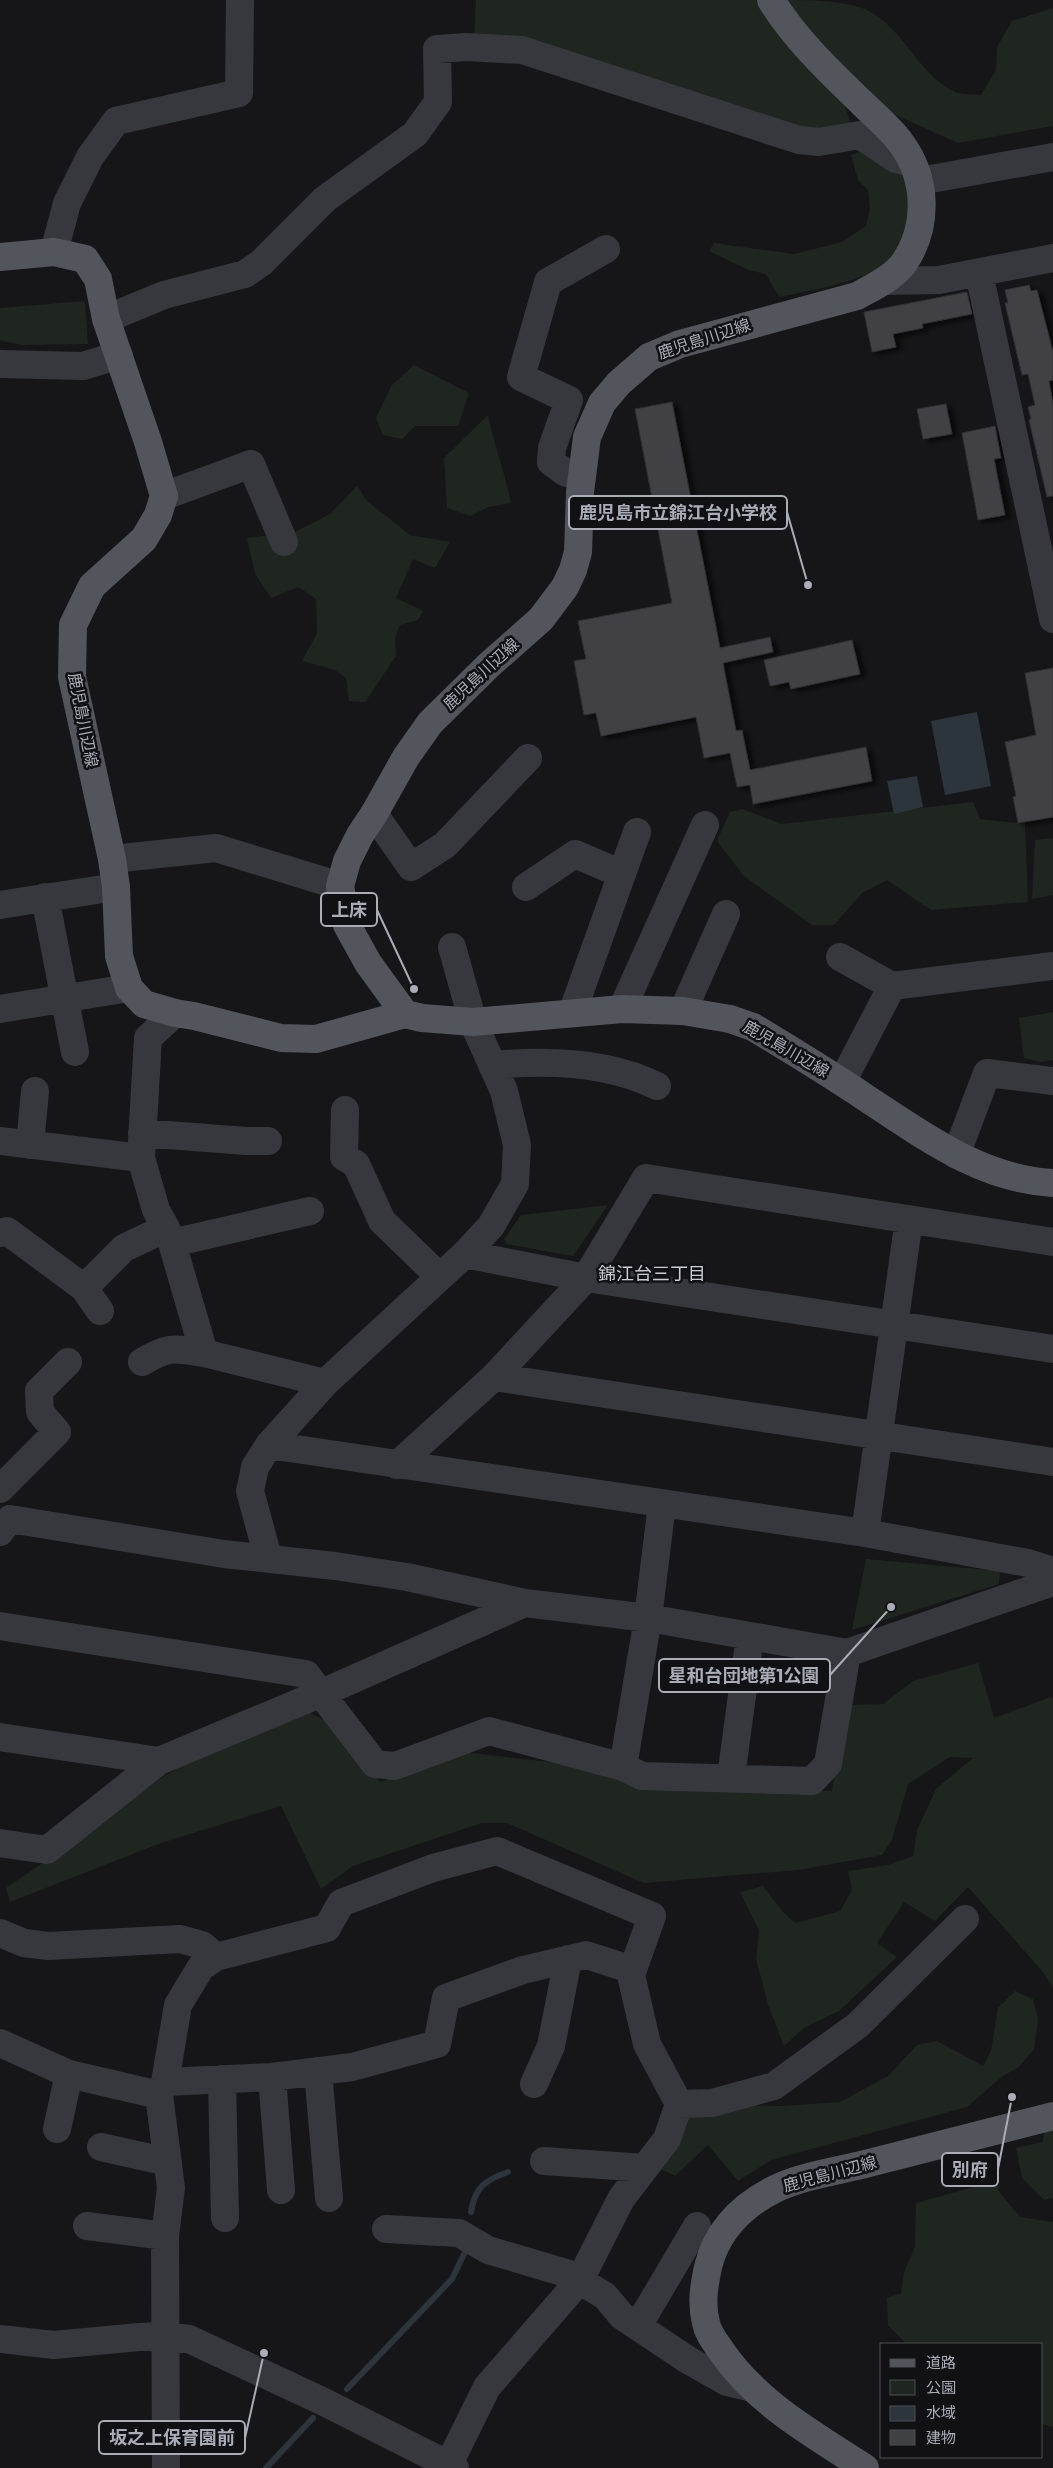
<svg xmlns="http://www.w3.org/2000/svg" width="1053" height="2468" font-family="Montserrat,'Noto Sans JP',sans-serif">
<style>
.green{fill:#1e261f}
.water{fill:#2c353c}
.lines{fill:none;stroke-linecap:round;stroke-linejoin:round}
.stream{stroke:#2c353c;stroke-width:6}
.building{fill:#404145;stroke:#303034;filter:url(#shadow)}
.minor{stroke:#37383d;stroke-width:28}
.major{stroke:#53555c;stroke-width:28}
.labels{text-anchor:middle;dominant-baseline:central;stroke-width:5;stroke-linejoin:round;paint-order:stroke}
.street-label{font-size:16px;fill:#a8adb8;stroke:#111113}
.neighbourhood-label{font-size:18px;fill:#c9ccd4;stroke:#111113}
.leader{fill:none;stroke:#a8adb8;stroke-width:2}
.callout-dot{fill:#a8adb8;stroke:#111113;stroke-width:2}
.callout{fill:#111113;stroke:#a8adb8;stroke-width:2}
.callout-label{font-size:18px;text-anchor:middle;font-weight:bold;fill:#a8adb8}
</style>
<defs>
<filter id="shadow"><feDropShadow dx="5.5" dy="3" stdDeviation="2.5" flood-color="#0009"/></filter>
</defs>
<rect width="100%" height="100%" fill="#161618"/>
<path class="green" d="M476 0H756L778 30 844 104 851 124 820 137 474 36Z
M782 0C811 0 838 0 865 9 902 25 919 76 955 92 962 95 973 94 981 95L996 70 997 47 1012 21 1053 8V126L958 143 882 109 815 44Z
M869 150 911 173C913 197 911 225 901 249 889 278 808 291 779 297L766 274 748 270 709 251 714 243 794 254 842 242 866 226 870 209 868 190 858 180 851 155Z
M85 301 88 344 21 345 0 340V308Z
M414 365 469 393 458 426H415L402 439 383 435 376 418 392 385Z
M488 415C494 445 505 473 511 503L488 507 470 516 447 508 444 458Z
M357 486 367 501 410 535 450 542 435 568 413 559 396 598 423 611 418 620 400 625 395 638 396 656 365 702 349 701 346 678 335 670 302 661 317 633 316 599 298 587 271 598 255 574 247 538 295 532 330 514Z
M973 802 980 819 1025 824 1028 902 931 910 887 880 862 893 834 925H812L744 876 717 841 730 812 742 809 782 824Z
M1053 838V895L1032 899 1035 840Z
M1053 1012V1060L1041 1062 1024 1058 1019 1018Z
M608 1205 573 1256 507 1244 504 1239 521 1215Z
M866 1559 1000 1571 999 1584 852 1630Z
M978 1663 994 1718 1051 1697 1053 1699V1988L1043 1972 968 1887 935 1921 904 1902 877 1943 897 1957 839 2011 805 2027 784 2046 768 2004 756 1959 759 1930 740 1892 763 1886 783 1912 795 1923 840 1911 852 1890 848 1871 888 1865 913 1856 917 1830 936 1789 973 1758 950 1757 908 1784 892 1840 882 1855 798 1870 644 1883 507 1823H482L353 1866 321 1889 281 1806 161 1843 10 1902 6 1888 97 1826 158 1780 241 1731 295 1705 324 1720 380 1782 462 1752 577 1765 644 1784 832 1791 844 1705 883 1704 913 1681Z
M1015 1991 1033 1999 1038 2019 1034 2049 1019 2067 1003 2076 967 2107 771 2160 738 2181 708 2145 675 2176 644 2161 673 2119 732 2105 781 2106 840 2102 888 2076 917 2045 937 2041 983 2066 991 2051 998 2008Z
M1053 2129V2198L1044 2200 1022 2178 1016 2148 1043 2142 1044 2131Z
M995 2181 1000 2193 1020 2217 1053 2222V2427L1042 2424V2344H906L888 2325 887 2298 901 2293 904 2272 915 2247 916 2203Z"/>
<path class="water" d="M977 712 991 786 945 795 931 721Z
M917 776 923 807 894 814 887 781Z"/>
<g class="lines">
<path class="stream" d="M471 2212C475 2187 485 2180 508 2172
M347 2389 452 2279 466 2250
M266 2468 313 2418"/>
</g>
<path class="building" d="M1029 285 1031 291 1037 290 1053 352V380L1049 381 1053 404V496L1047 497 1029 420 1031 419 1028 407 1035 405 1028 374 1022 375 1005 303H1008L1005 290Z
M967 292 972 314 922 324 923 328 893 334 896 347 872 352 864 312Z
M672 402 720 648 770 637 773 652 723 663 736 731 742 730 750 770 866 747 872 781 753 804 750 785 737 787 730 753 704 758 696 717 601 736 596 713 584 715 574 661 586 659 578 621 672 603 635 409Z
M946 404 952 434 923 439 917 409Z
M995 426 1001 458 994 459 1005 515 978 520 962 433Z
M852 640 860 674 791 689 789 682 770 686 764 660Z
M1053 668V817L1018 823 1013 797 1016 796 1005 742 1036 735 1025 673Z"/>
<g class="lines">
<path class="minor" d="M920 181 1053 157
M54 252 67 203 90 157 116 121 239 93 240 0
M979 273 1053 619
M884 281 939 280 1053 258
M106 319 164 295 245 274 261 263 325 199 415 134 438 102 437 49 466 47 522 50 799 140 819 142 860 135 896 159 912 163
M0 364 83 366 119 355
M581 474 566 473 551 462 552 448 569 400 521 377 548 282 606 249
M164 496 251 464 284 542
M374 814 411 867 445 845 528 758
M112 859 216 848 340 886
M526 887 575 854 622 874
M45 897 75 1052
M0 905 116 887
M840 957 892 986
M0 1009 129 988
M622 1009 705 825
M683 1011 726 914
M175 1013 148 1038 141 1158 156 1210 166 1228 172 1243 204 1353 325 1383
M572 1013 637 832
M492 1065C546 1060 607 1061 657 1086
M842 1082 892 986 1053 966
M345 1110 344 1157 356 1164 382 1221 440 1277
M142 1133 246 1141H268
M0 1141 141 1158
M30 1145 35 1091
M956 1155 987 1073 1053 1081
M0 1233 7 1231 84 1288 124 1248 166 1228
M172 1243 310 1211
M465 1254 586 1278 1053 1349
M84 1288 100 1311
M142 1362C168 1346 174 1348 204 1353
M494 1377 1053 1462
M269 1445 865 1533 1028 1563 1053 1571
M397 1465 494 1377 586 1278 646 1178 1053 1242
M0 1489 57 1432 40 1412 39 1391 68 1362
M0 1532 10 1519 224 1554 335 1566 407 1577 525 1603 648 1618 847 1653 1053 1582
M865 1533 909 1219
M268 1557 250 1491 255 1467 269 1445 325 1383 465 1254 491 1226 515 1184 517 1145 504 1091 473 1022 452 947
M0 1626 306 1674 375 1764 395 1766 489 1731 623 1767 642 1776 812 1781 828 1764 847 1653
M0 1737 159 1761
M623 1767 648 1618 662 1504
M731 1777 750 1636
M0 1843 47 1850 159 1761 322 1693 525 1603
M0 1933 24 1943 48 1946 180 1939 202 1945 216 1957
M0 2043 69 2074 159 2095
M318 2071 329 2198
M272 2077 281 2190
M222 2079 225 2218
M165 2082 272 2077 352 2067 437 2044 446 1998 523 1970 586 1955 633 1970
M534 2084 551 2046 568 1959
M57 2129 69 2074
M101 2147 168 2162
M544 2161 645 2168
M87 2226 165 2236
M386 2229 459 2233 488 2250 569 2274 605 2296 622 2316 688 2360 727 2382 752 2388
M638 2326 697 2226
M0 2339 54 2345 139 2337 164 2336 189 2339 322 2401 455 2468
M166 2468 165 2236 171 2188 159 2095 165 2082 178 2005 201 1967 216 1957 327 1928 341 1903 433 1868 497 1851 652 1916 631 1975 647 2044 679 2104
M447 2468 487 2387 580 2280 621 2199 667 2139 679 2104 712 2103 774 2086 858 2025 965 1919"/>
<path class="major" d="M0 257 54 252 85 259 98 279 106 319 148 442 164 496 158 515 144 539 92 586 73 625 72 677 112 859 116 887 119 956 129 988 144 1004 175 1013 194 1016 281 1038 316 1039 405 1014 422 1018 473 1022 622 1009 683 1011 730 1019 753 1027C791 1050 829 1073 866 1098 924 1136 981 1179 1053 1183
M405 1014 368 963 347 925 340 886 347 861 360 835 374 814 406 757 430 723 489 665 541 619 565 587 573 570 578 552 580 492 587 437 602 403 619 383 649 357 680 344 857 296C873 287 893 278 904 263 929 226 927 178 901 143 890 128 874 115 861 102 828 70 796 40 771 0
M865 2468C813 2434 758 2404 722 2352 716 2343 708 2334 706 2323 701 2303 704 2286 708 2267 717 2230 741 2206 775 2189 804 2175 839 2171 869 2163 931 2147 992 2131 1053 2116"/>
</g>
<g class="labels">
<g class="street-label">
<text transform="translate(704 339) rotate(-18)">鹿児島川辺線</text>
<text transform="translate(481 674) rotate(-43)">鹿児島川辺線</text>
<text transform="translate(83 720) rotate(79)">鹿児島川辺線</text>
<text transform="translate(786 1049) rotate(30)">鹿児島川辺線</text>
<text transform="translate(830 2174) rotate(-15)">鹿児島川辺線</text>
</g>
<g class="neighbourhood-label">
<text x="652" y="1274">錦江台三丁目</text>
</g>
</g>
<path class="leader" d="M808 585L787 512M414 989L377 910M891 1607L830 1675M1012 2097L998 2169M264 2353L245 2438"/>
<g class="callout-dot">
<circle cx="808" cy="585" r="5"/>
<circle cx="414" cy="989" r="5"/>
<circle cx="891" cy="1607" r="5"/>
<circle cx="1012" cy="2097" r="5"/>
<circle cx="264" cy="2353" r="5"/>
</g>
<g class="callout">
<rect x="569" y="496" width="218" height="33" rx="5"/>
<rect x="321" y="893" width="56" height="33" rx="5"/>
<rect x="659" y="1659" width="171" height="33" rx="5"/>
<rect x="942" y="2153" width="56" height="33" rx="5"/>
<rect x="99" y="2421" width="146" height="33" rx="5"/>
</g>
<g class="callout-label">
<text x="678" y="519">鹿児島市立錦江台小学校</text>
<text x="349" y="916">上床</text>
<text x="744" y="1682">星和台団地第1公園</text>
<text x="970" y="2176">別府</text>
<text x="172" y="2444">坂之上保育園前</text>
</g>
<rect x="880" y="2343" width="162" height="115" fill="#111113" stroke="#4d4f55"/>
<rect x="890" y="2359" width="25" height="8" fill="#53555c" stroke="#4d4f55"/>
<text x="926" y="2368" font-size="15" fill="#a8adb8">道路</text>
<rect x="890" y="2380" width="25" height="15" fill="#1e261f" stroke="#4d4f55"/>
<text x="926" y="2393" font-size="15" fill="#a8adb8">公園</text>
<rect x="890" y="2406" width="25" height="15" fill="#2c353c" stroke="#4d4f55"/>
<text x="926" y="2418" font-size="15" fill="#a8adb8">水域</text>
<rect x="890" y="2430" width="25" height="15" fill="#404145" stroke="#4d4f55"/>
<text x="926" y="2443" font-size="15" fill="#a8adb8">建物</text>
</svg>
